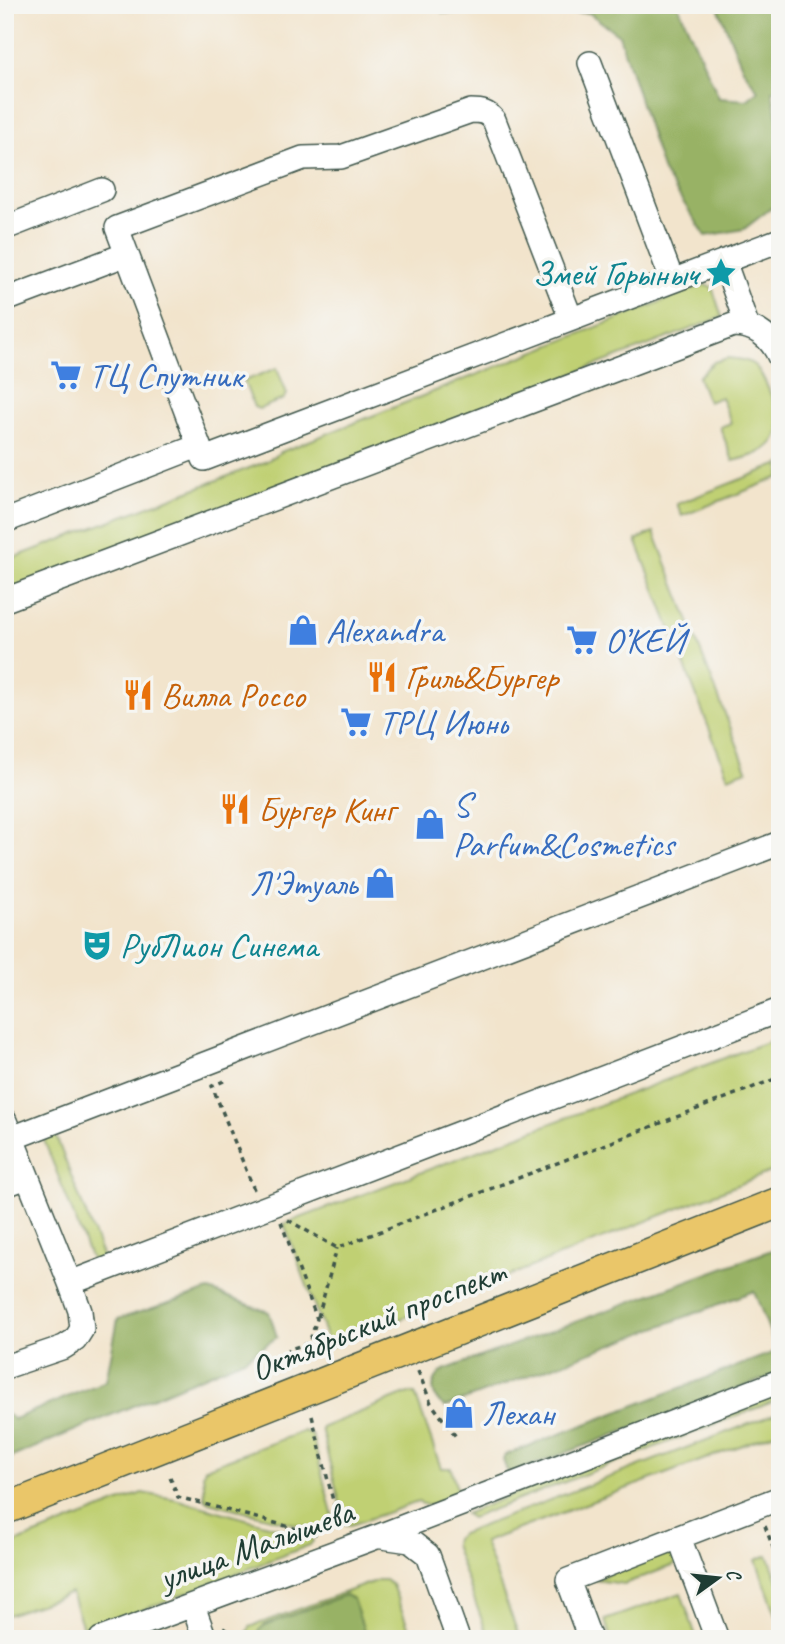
<svg xmlns="http://www.w3.org/2000/svg" width="785" height="1644" font-family="Caveat,sans-serif">
<style>
.green{fill:#c0d073;stroke:#708654;stroke-width:2}
.forest{fill:#98b265;stroke:#5c784c;stroke-width:2}
.lines{fill:none;stroke-linecap:round;stroke-linejoin:round}
.minor-casing{stroke:#3f564b;stroke-width:26}
.major-casing{stroke:#3f564b;stroke-width:33}
.path{stroke:#3f564b;stroke-width:3.5;stroke-dasharray:5 5;stroke-linecap:butt}
.minor{stroke:#fff;stroke-width:23}
.major{stroke:#eac669;stroke-width:30}
.labels{text-anchor:middle;dominant-baseline:central;stroke-width:7;stroke-linejoin:round;paint-order:stroke}
.culture-label{font-size:35px;fill:#0d838f;stroke:#f6f6f2;text-anchor:end}
.shop-label{font-size:35px;fill:#366cbe;stroke:#f6f6f2;text-anchor:start}
.food-label{font-size:35px;fill:#c56008;stroke:#f6f6f2;text-anchor:start}
.street-label{font-size:35px;fill:#1f3d34;stroke:#f6f6f2}
</style>
<rect width="100%" height="100%" fill="#f6f6f2"/>
<filter id="ink" filterUnits="userSpaceOnUse"><feTurbulence type="fractalNoise" baseFrequency=".0143" numOctaves="2"/><feDisplacementMap in="SourceGraphic" scale="14" xChannelSelector="R" yChannelSelector="G"/><feConvolveMatrix kernelMatrix="1 2 1 2 8 2 1 2 1" color-interpolation-filters="sRGB"/></filter>
<filter id="wash" filterUnits="userSpaceOnUse"><feTurbulence type="fractalNoise" baseFrequency=".00686" numOctaves="4" result="noise"/><feDisplacementMap in="SourceGraphic" scale="28" xChannelSelector="R" yChannelSelector="G"/><feGaussianBlur stdDeviation="1.57" result="paint"/><feColorMatrix in="noise" values="0 0 0 0 0 0 0 0 0 0 0 0 0 0 0 0 0 1.4 0 .05"/><feComposite in="paint" operator="in"/></filter>
<g filter="url(#wash)">
<rect width="100%" height="100%" fill="#f2e4cc"/>
<path class="green" d="M703 285 712 287 722 317 5 592V561L265 462 281 452Z
M728 358C737 359 746 359 754 365 764 373 784 422 778 434 771 452 750 457 733 461L720 427 731 423 721 397 708 402 698 377 714 362Z
M277 368 287 394 284 399 259 409 254 407 244 381Z
M780 464V477L682 516 677 504Z
M654 532 747 770 728 777 636 540Z
M780 1037V1168L330 1347 284 1224Z
M55 1134 103 1258 94 1267 42 1135Z
M780 1386V1399L471 1518 465 1514Z
M408 1393 415 1394 441 1468H451L458 1493 428 1506 418 1502 351 1525 345 1524 321 1428Z
M780 1412V1431L484 1542 520 1639H489L454 1545 455 1539 461 1534Z
M304 1431 312 1435 335 1525 332 1529H313L209 1502 205 1498 203 1473 205 1468Z
M142 1493 175 1499 311 1537 313 1541 310 1545 89 1631 83 1628 71 1593 8 1615 5 1613V1547Z
M674 1545 679 1561 674 1565 624 1584 594 1580Z
M768 1555 780 1586V1625L756 1560Z
M378 1580H385L392 1585 413 1639H251L246 1635 250 1627Z
M681 1593 697 1639H611L605 1620Z"/>
<path class="forest" d="M437 5H678L719 98 747 100 758 91 743 69 717 5H780V90H772L780 133V189L774 206 744 229 706 236 663 172 619 35 589 13H443Z
M780 1247V1373L512 1473 507 1471 503 1460 505 1455 777 1351 754 1291 445 1407C430 1396 429 1381 444 1370Z
M209 1290 269 1312 277 1337 244 1359 5 1460V1413L14 1419 106 1381 118 1319Z
M345 1595 353 1599 367 1639H257L259 1630 265 1625Z"/>
</g>
<g filter="url(#ink)">
<g class="lines">
<defs>
<path id="minor" d="M590 63 672 280
M5 228 102 190
M724 261 747 325
M5 300 127 254
M571 319 494 120C487 112 482 111 471 111L341 157 303 158 117 228 204 459 780 240
M5 521 198 446
M5 600 733 325C756 325 771 337 780 358
M5 1121 70 1283 80 1311 82 1329 75 1340 64 1347 5 1367
M12 1138 780 843
M5 1185 27 1177
M70 1283 780 1010
M382 1537 410 1541 428 1555 458 1639
M679 1537 717 1639
M193 1606 205 1639
M101 1639 379 1536 780 1381
M590 1639 568 1580 780 1498"/>
<path id="major" d="M5 1509 780 1202"/>
</defs>
<use href="#minor" class="minor-casing"/>
<use href="#major" class="major-casing"/>
<path class="path" d="M224 1081 212 1086 255 1192
M288 1220 337 1248 780 1077
M281 1222 317 1319 309 1343 287 1350
M318 1317 337 1248
M418 1371 431 1403 457 1438
M312 1416 340 1529
M170 1477 178 1497 320 1535
M765 1526 780 1566
M223 1628 239 1639"/>
<use href="#minor" class="minor"/>
<use href="#major" class="major"/>
</g>
</g>
<defs>
<symbol id="sight-bare" viewBox="-9 -9 18 18"><path d="M0-6L1.8-2.2L6-1.7L2.9 1.2L3.7 5.4L0 3.3L-3.7 5.4L-2.9 1.2L-6-1.7L-1.8-2.2Z" fill="#0f9aa8" stroke="#f6f6f2" stroke-width="2.5" paint-order="stroke"/></symbol>
<symbol id="supermarket-bare" viewBox="-9 -9 18 18"><path d="M-6-5.5h2.5l.6 2H6L4.5 2H-2.5L-4.4-4H-6ZM-1.5 3.2a1.3 1.3 0 1 0 .1 0ZM3 3.2a1.3 1.3 0 1 0 .1 0Z" fill="#3f7fe0" stroke="#f6f6f2" stroke-width="2.5" paint-order="stroke"/></symbol>
<symbol id="shop-bare" viewBox="-9 -9 18 18"><path d="M-5-2.5h2.3a2.7 3.5 0 0 1 5.4 0H5L5.5 6h-11ZM-1.5-2.5h3a1.5 2.3 0 0 0-3 0Z" fill="#3f7fe0" stroke="#f6f6f2" stroke-width="2.5" paint-order="stroke"/></symbol>
<symbol id="restaurant-bare" viewBox="-9 -9 18 18"><path d="M-5-6h1v4h1v-4h1v4h1v-4h1v5L-1.5 .5V6h-2V.5L-5-1ZM5-6V6H3V1.5H1.5Q1.5-4 5-6Z" fill="#e8710a" stroke="#f6f6f2" stroke-width="2.5" paint-order="stroke"/></symbol>
<symbol id="theatre-bare" viewBox="-9 -9 18 18"><path d="M-5-5.5Q0-4 5-5.5V0Q5 5 0 6Q-5 5-5 0ZM-3.3-2.5H-1v1.5H-3.3ZM1-2.5H3.3v1.5H1ZM-2.8 1Q0 5.5 2.8 1Z" fill="#0f9aa8" stroke="#f6f6f2" stroke-width="2.5" paint-order="stroke"/></symbol>
</defs>
<g fill-rule="evenodd">
<use href="#sight-bare" x="699" y="251" width="44" height="44"/>
<use href="#supermarket-bare" x="44" y="353" width="44" height="44"/>
<use href="#shop-bare" x="281" y="608" width="44" height="44"/>
<use href="#supermarket-bare" x="560" y="618" width="44" height="44"/>
<use href="#restaurant-bare" x="360" y="655" width="44" height="44"/>
<use href="#restaurant-bare" x="116" y="673" width="44" height="44"/>
<use href="#supermarket-bare" x="334" y="700" width="44" height="44"/>
<use href="#restaurant-bare" x="213" y="787" width="44" height="44"/>
<use href="#shop-bare" x="408" y="802" width="44" height="44"/>
<use href="#shop-bare" x="358" y="861" width="44" height="44"/>
<use href="#theatre-bare" x="75" y="923" width="44" height="44"/>
<use href="#shop-bare" x="437" y="1391" width="44" height="44"/>
</g>
<g class="labels">
<g class="culture-label">
<text x="698" y="273">Змей Горыныч</text>
<text x="120" y="945" text-anchor="start">РубЛион Синема</text>
</g>
<g class="shop-label">
<text x="89" y="375">ТЦ Спутник</text>
<text x="326" y="630">Alexandra</text>
<text x="605" y="640">О’КЕЙ</text>
<text x="379" y="722">ТРЦ Июнь</text>
<text x="453" y="804">S<tspan x="453" dy="40">Parfum&amp;Cosmetics</tspan></text>
<text x="357" y="883" text-anchor="end">Л'Этуаль</text>
<text x="482" y="1413">Лехан</text>
</g>
<g class="food-label">
<text x="405" y="677">Гриль&amp;Бургер</text>
<text x="161" y="695">Вилла Россо</text>
<text x="258" y="809">Бургер Кинг</text>
</g>
<g class="street-label">
<text transform="translate(378 1320) rotate(-22)">Октябрьский проспект</text>
<text transform="translate(256 1545) rotate(-20)">улица Малышева</text>
</g>
</g>
<rect width="785" height="1644" fill="none" stroke="#f6f6f2" stroke-width="28"/>
<g transform="translate(718 1578) rotate(75)" stroke="#f6f6f2" stroke-width="5" paint-order="stroke">
<path d="M0-5L12 26L0 18L-12 26Z" fill="#1f3d34"/>
<text y="-10" font-size="19" font-weight="bold" text-anchor="middle" fill="#1f3d34">С</text>
</g>
</svg>
